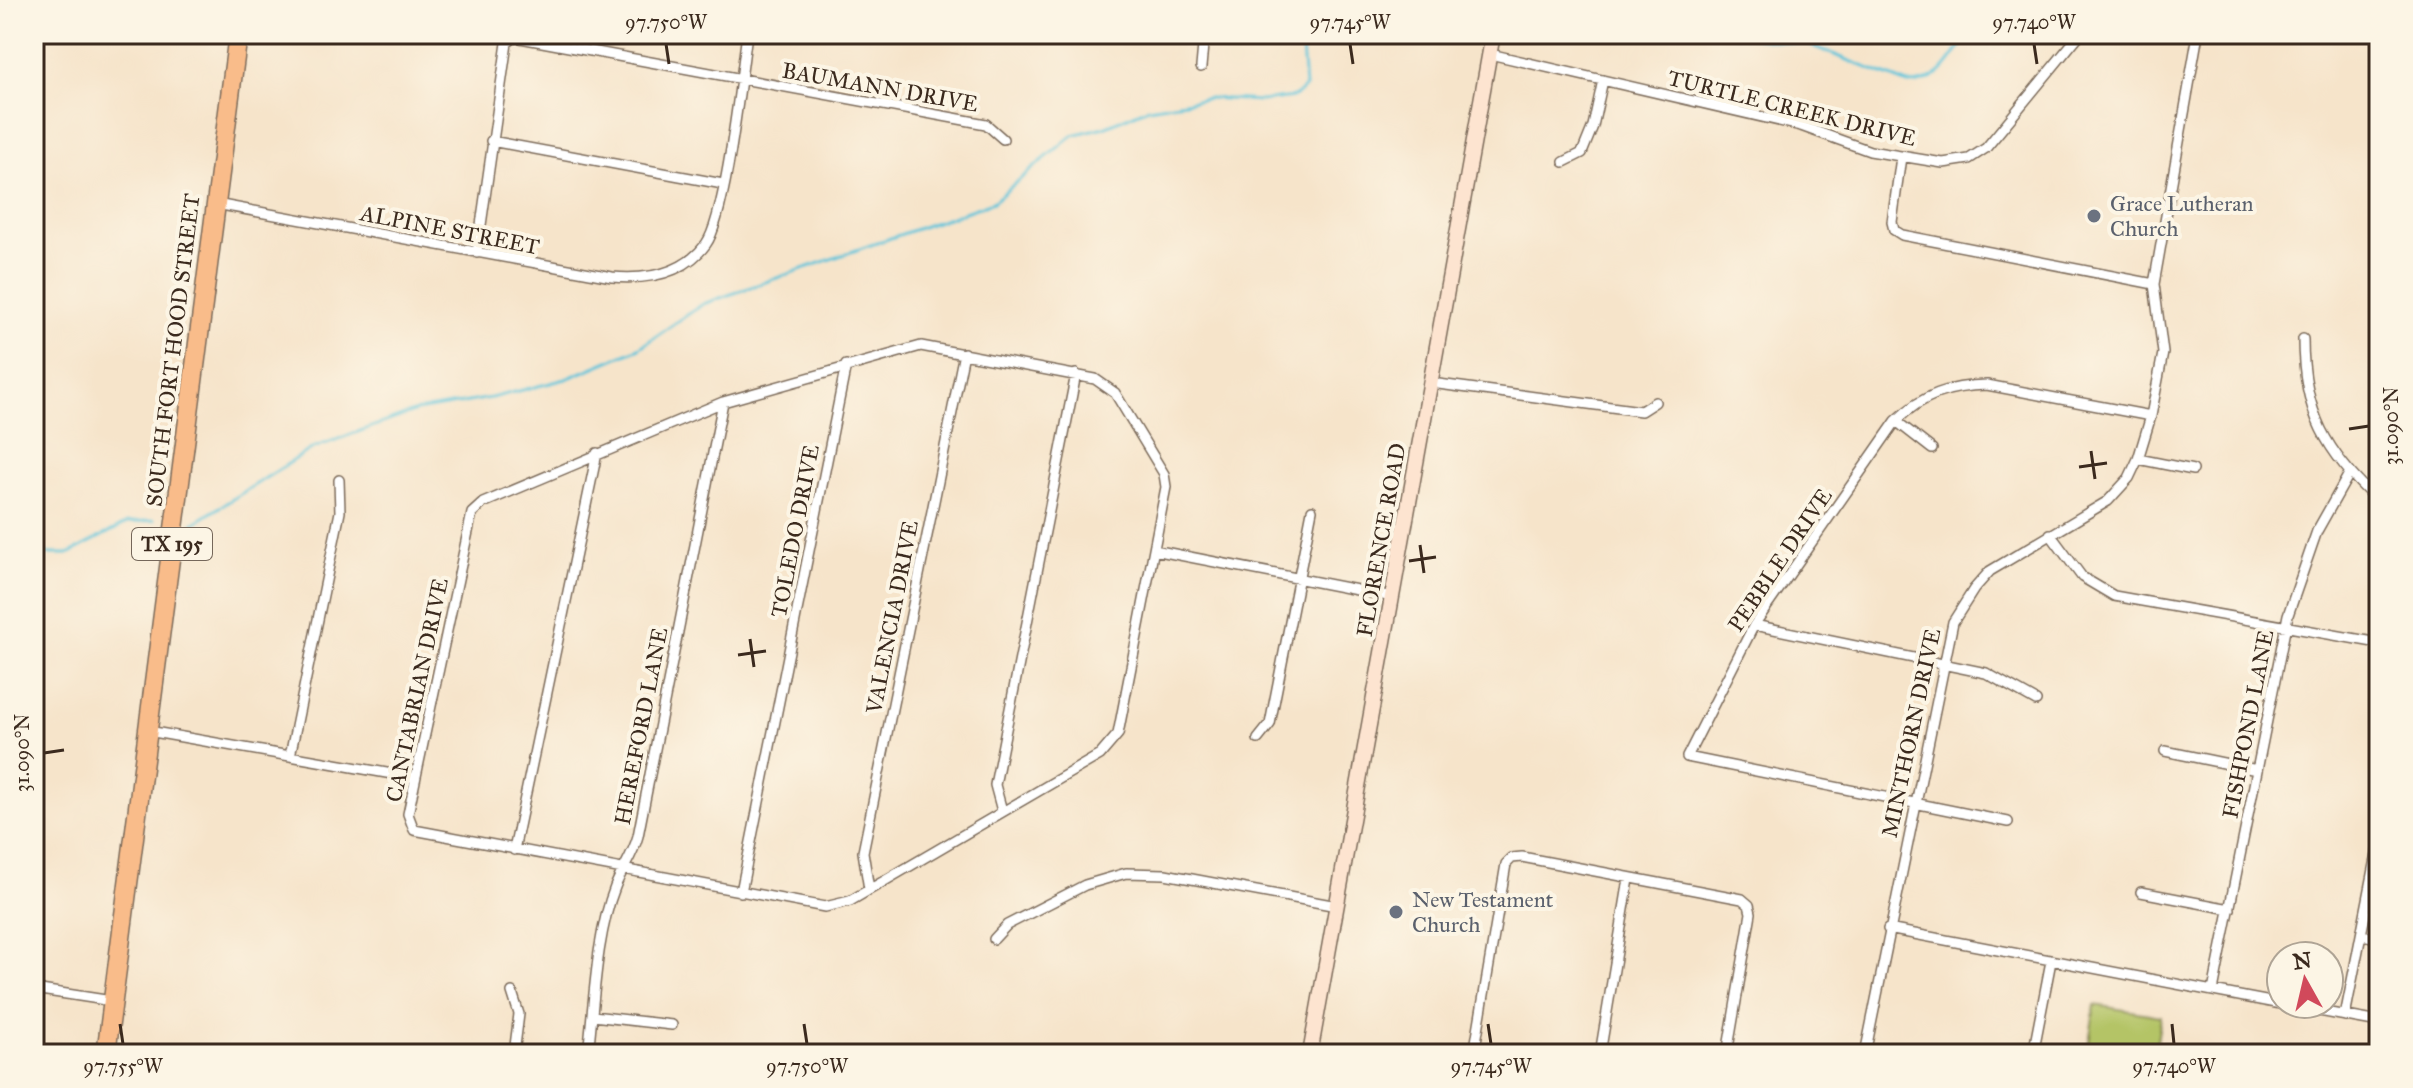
<svg xmlns="http://www.w3.org/2000/svg" width="2413" height="1088" font-family="'IM FELL Great Primer',serif">
<style>
.green{fill:#b4c466;stroke:#787742;stroke-width:2}
.lines{fill:none;stroke-linecap:round;stroke-linejoin:round}
.stream{stroke:#5dc4da;stroke-width:3}
.street-casing{stroke:#7c6b5a;stroke-width:12}
.secondary-casing{stroke:#7c6b5a;stroke-width:17}
.highway-casing{stroke:#7c6b5a;stroke-width:21}
.street{stroke:#fff;stroke-width:9}
.secondary{stroke:#fde4d0;stroke-width:14}
.highway{stroke:#f9bc8a;stroke-width:18}
.ticks{fill:none;stroke:#3b2a1e;stroke-width:3}
.worship-dot{fill:#6b7280;stroke:#fcf5e5;stroke-width:3}
.labels{text-anchor:middle;dominant-baseline:central;stroke-width:8;stroke-linejoin:round;paint-order:stroke}
.shield{fill:#fcf5e5;stroke:#75675a;stroke-width:2}
.shield-label{font-size:20px;font-weight:bold;fill:#3b2a1e}
.street-label{font-size:22px;fill:#3b2a1e;stroke:#fcf5e5}
.worship-label{font-size:22px;fill:#5b616d;stroke:#fcf5e5;text-anchor:start}
.neatline{fill:none;stroke:#3b2a1e;stroke-width:3}
.ticks-label{font-size:20px;text-anchor:middle;fill:#3b2a1e}
</style>
<rect width="100%" height="100%" fill="#fcf5e5"/>
<filter id="ink" filterUnits="userSpaceOnUse"><feTurbulence type="fractalNoise" baseFrequency=".0125" numOctaves="2"/><feDisplacementMap in="SourceGraphic" scale="16" xChannelSelector="R" yChannelSelector="G"/><feConvolveMatrix kernelMatrix="1 2 1 2 8 2 1 2 1" color-interpolation-filters="sRGB"/></filter>
<filter id="wash" filterUnits="userSpaceOnUse"><feTurbulence type="fractalNoise" baseFrequency=".006" numOctaves="4" result="noise"/><feDisplacementMap in="SourceGraphic" scale="32" xChannelSelector="R" yChannelSelector="G"/><feGaussianBlur stdDeviation="1.8" result="paint"/><feColorMatrix in="noise" values="0 0 0 0 0 0 0 0 0 0 0 0 0 0 0 0 0 1.4 0 .05"/><feComposite in="paint" operator="in"/></filter>
<g filter="url(#wash)">
<rect width="100%" height="100%" fill="#f6e4ca"/>
<path class="green" d="M2095 1005 2161 1016 2155 1054H2087Z"/>
<g class="lines">
<path class="stream" d="M1727 34 1810 45 1908 84C1940 85 1952 58 1968 34
M193 524 313 448 416 411 491 398 566 379 639 348 703 304 993 202 1073 135 1104 127 1148 108 1209 98 1261 101 1294 97 1305 87 1301 34
M34 554H68L127 523 154 520"/>
</g>
</g>
<g filter="url(#ink)">
<g class="lines">
<defs>
<path id="street" d="M1490 54 1801 126 1870 151 1943 163 1969 159 1986 148 2080 34
M1201 67 1204 34
M491 141 723 184
M1901 157 1892 222 1894 230 1902 235 2154 284
M1564 162 1582 153 1593 126 1603 80
M216 204 612 277C647 280 684 274 706 244 726 217 741 75 747 34
M477 253 507 43 515 37 986 124 1003 139
M2303 339C2303 412 2326 453 2379 502
M921 346 1095 379 1115 393 1164 474 1166 487 1118 734 1100 755 850 901 825 907 414 830 408 814 472 513 483 503 723 402Z
M1431 383 1641 411 1655 402
M1896 421 1932 449
M2138 459 2193 470
M2050 534 2082 577 2114 596 2379 643
M1154 550 1393 597
M1754 625 1986 673 2036 701
M148 731 415 778
M1258 739 1270 724 1312 510
M2165 751 2257 770
M290 756 340 512 339 480
M1002 811 995 785 1076 374
M2008 822 1687 757 1754 625 1896 421C1923 394 1950 386 1987 385L2151 416
M514 850 597 453
M869 889 863 852 964 353
M741 892 846 365
M2141 892 2230 909
M1888 929 2281 1004
M2361 935 2379 938
M994 939 1007 925 1085 885 1126 873 1165 874 1337 906
M34 989 112 1001
M2213 991 2288 615 2317 531 2349 474
M512 992 519 1014 514 1054
M2281 1004 2379 1022
M593 1016 672 1025
M2345 1016 2379 844
M588 1054C594 1003 596 935 615 887 622 869 633 855 638 836L723 402
M942 1054V1051L959 1054
M1474 1054 1506 864 1512 858 1522 857 1742 899 1749 905 1751 913 1727 1054
M1600 1054 1629 879
M1865 1054 1953 622 1974 589 1990 571 2108 501 2129 478 2138 459 2151 416 2163 353 2154 284 2198 34
M2033 1054 2051 961"/>
<path id="secondary" d="M1310 1054 1493 34"/>
<path id="highway" d="M106 1054 238 34"/>
</defs>
<use href="#street" class="street-casing"/>
<use href="#secondary" class="secondary-casing"/>
<use href="#highway" class="highway-casing"/>
<use href="#street" class="street"/>
<use href="#secondary" class="secondary"/>
<use href="#highway" class="highway"/>
</g>
</g>
<path class="ticks" d="M666 44 669 64M1350 44 1353 64M2034 44 2037 64M2349 429 2369 426M2091 451 2095 479M2079 467 2107 463M1420 545 1424 573M1409 561 1436 557M750 639 754 667M738 655 766 651M44 753 64 750M120 1024 123 1044M804 1024 807 1044M1488 1024 1491 1044M2172 1024 2174 1044"/>
<g class="worship-dot">
<circle cx="2094" cy="216" r="8"/>
<circle cx="1396" cy="912" r="8"/>
</g>
<g class="labels">
<rect class="shield" x="132" y="528" width="80" height="32" rx="6"/>
<g class="shield-label">
<text x="172" y="544">TX 195</text>
</g>
<g class="street-label">
<text transform="translate(880 87) rotate(10)">BAUMANN DRIVE</text>
<text transform="translate(1792 108) rotate(14)">TURTLE CREEK DRIVE</text>
<text transform="translate(450 230) rotate(11)">ALPINE STREET</text>
<text transform="translate(173 350) rotate(-83)">SOUTH FORT HOOD STREET</text>
<text transform="translate(795 531) rotate(-79)">TOLEDO DRIVE</text>
<text transform="translate(1381 540) rotate(-80)">FLORENCE ROAD</text>
<text transform="translate(1780 560) rotate(-56)">PEBBLE DRIVE</text>
<text transform="translate(892 617) rotate(-79)">VALENCIA DRIVE</text>
<text transform="translate(417 690) rotate(-78)">CANTABRIAN DRIVE</text>
<text transform="translate(2248 724) rotate(-79)">FISHPOND LANE</text>
<text transform="translate(641 726) rotate(-79)">HEREFORD LANE</text>
<text transform="translate(1911 733) rotate(-78)">MINTHORN DRIVE</text>
</g>
<g class="worship-label">
<text x="2110" y="203">Grace Lutheran<tspan x="2110" dy="25">Church</tspan></text>
<text x="1412" y="899">New Testament<tspan x="1412" dy="25">Church</tspan></text>
</g>
</g>
<rect width="2413" height="1088" fill="none" stroke="#fcf5e5" stroke-width="88"/>
<g transform="translate(2305 980) rotate(352)"><circle r="38" fill="#fcf5e5" stroke="#afa495" stroke-width="2"/>
<path d="M0-6L14 30L0 20L-14 30Z" fill="#d1495b"/>
<text y="-12" font-size="22" font-weight="bold" text-anchor="middle" fill="#3b2a1e">N</text>
</g>
<rect x="44" y="44" width="2325" height="1000" class="neatline"/>
<g class="ticks-label">
<text x="666" y="29">97.750°W</text>
<text x="1350" y="29">97.745°W</text>
<text x="2034" y="29">97.740°W</text>
<text transform="translate(2391 426) rotate(-90)" y="7">31.090°N</text>
<text transform="translate(22 753) rotate(-90)" y="7">31.090°N</text>
<text x="123" y="1073">97.755°W</text>
<text x="807" y="1073">97.750°W</text>
<text x="1491" y="1073">97.745°W</text>
<text x="2174" y="1073">97.740°W</text>
</g>
</svg>
